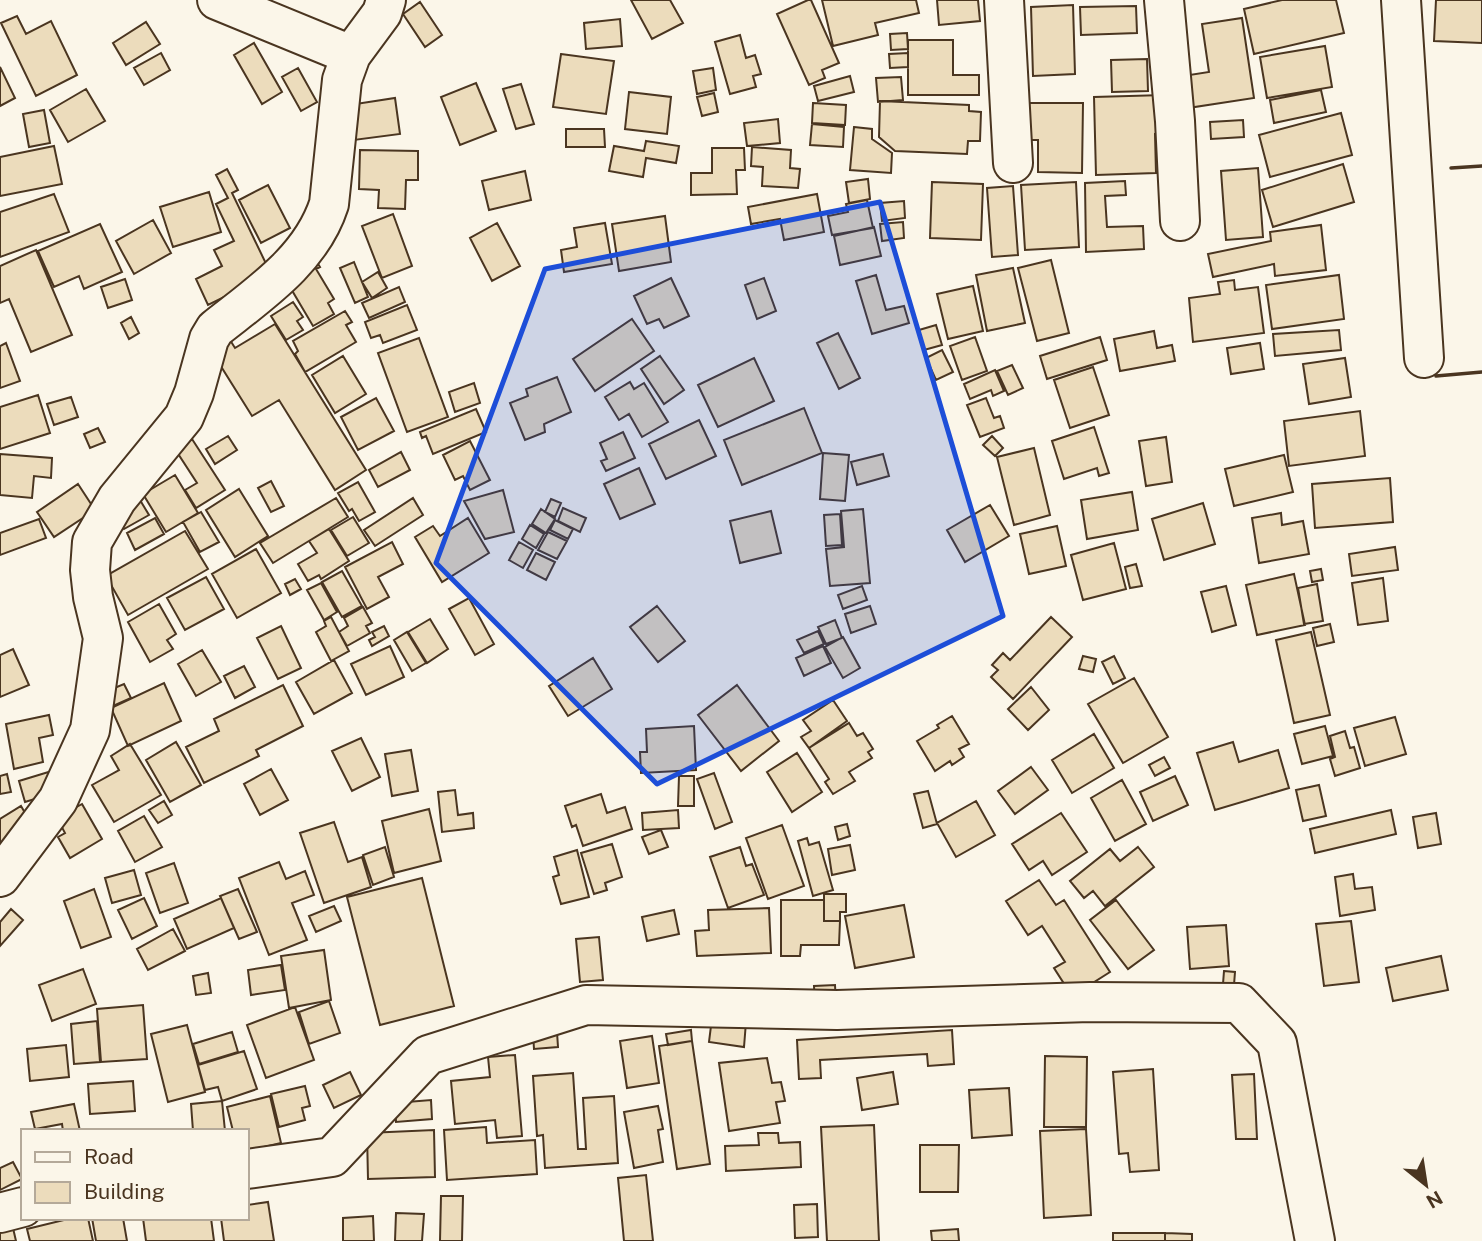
<svg xmlns="http://www.w3.org/2000/svg" width="1482" height="1241" font-family="'Public Sans',sans-serif">
<style>
.building{fill:#ecdcbc;stroke:#4a3520;stroke-width:2}
.lines{fill:none;stroke-linecap:round;stroke-linejoin:round}
.minor-casing{stroke:#4a3520;stroke-width:42}
.minor{stroke:#fbf6e9;stroke-width:38}
.wall{stroke:#4a3520;stroke-width:3.5}
.marked{fill:#1d4ed8;fill-opacity:0.2;stroke:#1d4ed8;stroke-width:5;stroke-linejoin:round}
</style>
<rect width="100%" height="100%" fill="#fbf6e9"/>
<path class="building" d="M631 0H670L683 23 652 39Z
M808 0H811L839 63 822 70 825 78 809 85 777 14Z
M822 0H916L919 13 875 23 878 35 833 46Z
M937 0H978L980 21 939 25Z
M1282 0H1336L1344 33 1254 54 1244 9Z
M1436 0H1482V43L1434 41Z
M420 2 442 35 425 47 403 14Z
M1073 5 1075 74 1033 76 1031 7Z
M1136 6 1137 33 1081 35 1080 7Z
M17 16 26 34 51 21 77 75 36 96 1 23Z
M1242 18 1254 98 1188 108 1183 76 1209 72 1202 24Z
M620 19 622 46 586 49 584 23Z
M146 22 160 44 126 65 113 43Z
M907 33 908 49 891 50 890 34Z
M740 35 746 58 755 55 761 74 753 76 756 87 730 94 715 42Z
M908 40H953V75H979V95H908Z
M254 43 282 92 262 104 234 55Z
M1325 46 1332 87 1267 98 1260 57Z
M161 53 170 70 144 85 134 68Z
M908 53V67L890 68 889 54Z
M561 54 614 61 606 114 553 107Z
M1147 59 1148 91 1112 92 1111 60Z
M0 67 15 98 0 106Z
M298 68 317 102 301 111 282 77Z
M713 68 716 90 697 94 693 71Z
M850 76 854 92 818 101 814 86Z
M901 77 903 100 878 102 876 78Z
M476 83 496 131 460 145 441 97Z
M521 84 534 124 516 129 503 89Z
M86 89 105 121 68 142 50 110Z
M1321 90 1326 112 1274 123 1270 100Z
M629 92 671 97 667 134 625 129Z
M714 93 718 112 702 116 697 97Z
M1164 95 1165 133 1155 134 1156 173 1096 175 1094 97Z
M395 98 400 134 354 140 349 105Z
M880 101 969 105V111L981 112 980 141H968L967 154 895 151 879 137Z
M813 103 846 105 845 125 812 123Z
M1022 103H1083L1082 173 1038 172V140H1021Z
M44 110 50 143 29 147 23 114Z
M1341 113 1352 155 1270 177 1259 135Z
M778 119 780 143 747 146 744 123Z
M1243 120 1244 137 1211 139 1210 122Z
M812 124 844 127 843 147 810 145Z
M854 127 872 129V139L892 153 891 173 850 170Z
M566 129H604L605 147H566Z
M646 141 679 146 676 163 646 158 643 177 609 171 614 146 644 151Z
M54 146 62 184 0 196V157Z
M752 147 791 150 790 168 800 169 798 188 762 186 763 167 751 166Z
M712 148H744L745 170H736L737 194 691 195V173H712Z
M360 150 418 151V180H406L405 209 378 208 379 190 359 189Z
M1343 164 1354 202 1273 227 1262 190Z
M1258 168 1263 237 1226 240 1221 171Z
M227 169 238 190 232 193 271 274 208 305 196 279 222 266 214 250 234 241 216 204 228 198 216 175Z
M525 171 531 200 489 210 482 181Z
M868 179 870 199 849 203 846 182Z
M1125 181 1126 195 1105 196 1107 227 1143 226 1144 249 1086 252 1085 183Z
M932 182 983 184 981 240 930 238Z
M1076 182 1079 247 1025 250 1021 185Z
M268 185 290 228 261 243 239 200Z
M1013 186 1018 255 992 257 987 188Z
M209 192 221 232 173 247 160 207Z
M54 194 69 232 0 257V212Z
M817 194 824 232 784 240 780 219 751 224 748 207Z
M867 200 873 228 832 235 828 216 848 212 846 204Z
M904 201 905 218 882 221 880 203Z
M393 214 412 266 382 278 362 226Z
M665 216 671 262 619 271 612 224Z
M153 220 171 253 134 274 116 241Z
M903 222 904 238 882 241 880 224Z
M497 223 520 266 492 281 470 238Z
M605 223 612 264 564 272 561 250 577 247 574 228Z
M100 224 122 272 84 289 79 276 54 287 38 251Z
M1321 225 1326 270 1275 276 1274 264 1213 277 1208 254 1271 241 1270 232Z
M874 227 881 256 840 265 834 236Z
M36 250 72 335 31 352 9 299 0 303V266Z
M315 259 320 267 316 269 334 299 328 303 334 314 313 326 290 287Z
M1051 260 1069 333 1037 341 1018 268Z
M354 262 368 297 355 303 340 268Z
M1013 268 1025 323 987 331 976 275Z
M378 272 387 288 372 298 362 282Z
M876 275 886 310 904 306 909 323 872 334 856 281Z
M1339 275 1344 319 1272 329 1266 285Z
M671 278 689 316 664 328 659 319 647 324 634 296Z
M764 278 776 311 757 319 745 285Z
M125 279 132 300 108 308 101 287Z
M1234 280 1235 290 1258 287 1264 333 1193 342 1189 298 1220 294 1218 282Z
M973 286 983 331 948 339 937 294Z
M399 287 405 302 369 318 362 303Z
M293 302 303 317 297 321 303 330 286 340 271 316Z
M407 305 417 330 383 343 380 335 371 338 365 322Z
M345 311 352 322 346 325 356 342 305 372 295 354 298 351 293 341Z
M131 317 139 333 129 339 121 323Z
M632 319 654 351 595 391 573 359Z
M275 324 366 470 335 490 279 400 252 416 217 360 225 332 235 348Z
M936 325 942 345 924 350 919 330Z
M1339 330 1341 350 1275 356 1273 334Z
M1154 331 1157 348 1172 345 1175 361 1120 371 1114 339Z
M838 333 860 378 839 389 817 343Z
M975 337 987 371 962 380 950 346Z
M1100 337 1107 360 1047 379 1040 356Z
M419 338 448 417 407 432 378 353Z
M6 343 20 381 0 388V346Z
M1260 343 1264 369 1231 374 1227 348Z
M942 350 953 372 936 380 926 358Z
M343 356 366 394 335 413 312 375Z
M660 356 684 390 664 404 641 369Z
M754 358 774 401 718 427 698 385Z
M1345 358 1351 397 1309 404 1303 364Z
M1012 365 1023 388 1008 395 997 371Z
M1093 367 1109 415 1070 428 1054 380Z
M995 370 1004 391 993 396 991 390 970 399 964 384Z
M557 377 571 412 544 424 545 432 525 440 510 403 528 396 526 389Z
M630 382 634 389 644 383 668 422 642 437 629 414 619 420 605 397Z
M474 383 480 403 455 412 449 392Z
M38 395 50 433 0 449V407Z
M71 397 78 417 54 425 47 404Z
M376 398 394 431 358 450 341 417Z
M986 398 994 418 1000 416 1004 428 980 437 967 405Z
M804 408 822 453 742 485 724 440Z
M476 409 486 432 433 454 426 436 422 438 420 432Z
M1360 411 1365 456 1289 466 1284 421Z
M699 420 716 456 666 479 649 444Z
M1094 427 1109 473 1099 476 1097 468 1064 479 1052 441Z
M98 428 105 442 90 448 84 434Z
M623 432 635 458 606 471 601 461 607 459 600 443Z
M228 436 237 450 215 464 206 449Z
M992 436 1003 448 995 456 983 445Z
M1166 437 1172 482 1146 486 1139 441Z
M192 439 225 490 196 508 185 490 197 483 175 449Z
M470 441 490 480 470 490 463 476 455 480 443 455Z
M1034 448 1050 515 1014 525 997 457Z
M401 452 410 470 378 487 369 470Z
M823 453 849 455 845 501 820 499Z
M0 454 52 458 51 478 34 476 32 498 0 495Z
M883 454 889 476 857 485 851 462Z
M1284 455 1293 492 1234 506 1225 469Z
M639 468 655 504 620 519 604 484Z
M175 475 198 513 166 532 143 494Z
M1390 478 1393 522 1315 528 1312 484Z
M271 481 284 506 271 512 258 488Z
M358 482 375 512 359 521 352 509 349 511 338 493Z
M78 484 95 510 54 537 37 512Z
M239 489 268 536 235 557 206 510Z
M503 490 514 532 485 539 464 501Z
M1132 492 1138 530 1087 539 1081 500Z
M336 498 348 517 273 563 260 543Z
M413 498 423 515 375 546 364 530Z
M551 499 561 503 555 517 545 512Z
M140 500 149 515 124 529 115 515Z
M1203 503 1215 544 1164 560 1152 519Z
M990 505 1009 536 965 562 947 530Z
M563 508 586 518 580 532 558 521Z
M541 509 555 519 546 533 532 524Z
M863 509 870 583 830 586 826 549 844 547 841 511Z
M771 511 781 553 740 563 730 521Z
M201 512 219 542 200 552 183 522Z
M1281 513 1282 525 1303 521 1309 554 1259 563 1252 518Z
M840 514 842 545 826 546 824 515Z
M353 517 369 543 347 556 331 530Z
M155 518 164 534 135 550 127 533Z
M468 518 489 553 442 582 415 537 433 526 440 536Z
M39 519 46 538 0 555V533Z
M555 520 573 529 568 539 550 530Z
M530 525 544 534 536 548 522 539Z
M1057 526 1066 566 1029 574 1020 534Z
M329 529 349 561 321 579 319 575 308 581 298 564 317 553 309 541Z
M185 531 208 569 128 615 106 576Z
M548 532 567 541 557 559 538 550Z
M392 542 403 564 378 577 389 597 367 609 345 567Z
M519 542 533 550 523 568 509 560Z
M1114 543 1126 589 1083 600 1071 555Z
M1395 547 1398 570 1352 576 1349 554Z
M256 549 281 593 237 618 212 574Z
M536 553 555 562 546 580 527 570Z
M1136 564 1142 586 1130 588 1125 567Z
M1321 569 1323 580 1312 582 1310 571Z
M342 571 362 606 342 617 322 582Z
M1294 574 1305 625 1257 635 1246 585Z
M206 577 224 609 185 630 167 598Z
M1383 578 1388 621 1358 625 1352 583Z
M295 579 301 589 290 595 285 584Z
M321 583 337 612 324 620 307 590Z
M1317 584 1323 621 1304 624 1298 588Z
M862 586 867 600 843 609 838 595Z
M1226 586 1236 625 1212 632 1201 592Z
M469 598 494 644 475 655 449 609Z
M159 604 176 634 167 640 173 649 150 662 128 622Z
M657 606 685 641 658 662 630 627Z
M870 606 876 624 851 633 845 614Z
M363 607 372 623 366 626 370 633 347 646 339 632 348 626 344 618Z
M331 617 349 651 331 661 316 632 326 626 324 621Z
M1051 617 1072 637 1013 699 991 677 998 670 992 665 1003 653 1010 660Z
M430 619 448 649 427 663 408 632Z
M835 620 842 638 826 644 818 627Z
M1330 624 1334 642 1317 646 1313 628Z
M281 626 301 668 278 679 257 638Z
M384 626 389 636 372 646 369 640 375 637 372 632Z
M818 631 824 644 804 653 797 640Z
M407 632 426 663 412 671 394 640Z
M1311 632 1330 715 1294 723 1276 640Z
M843 637 860 668 843 678 825 647Z
M390 646 404 677 366 695 351 664Z
M823 646 831 663 804 676 796 658Z
M13 649 29 685 0 697V655Z
M202 650 221 682 196 696 178 664Z
M1083 656 1096 659 1093 672 1079 669Z
M1114 656 1125 678 1113 684 1102 662Z
M593 658 612 689 568 716 549 686Z
M334 660 352 693 314 714 296 682Z
M244 666 255 687 235 698 224 676Z
M1134 678 1168 737 1123 763 1088 704Z
M164 683 181 721 128 746 111 708Z
M124 684 131 698 113 706 107 691Z
M283 685 303 726 256 750 259 756 204 783 186 747 219 731 214 719Z
M737 685 779 741 741 771 698 715Z
M1031 687 1049 710 1028 730 1008 709Z
M833 700 847 721 809 748 801 737 811 731 803 720Z
M49 715 53 735 39 738 43 762 14 769 6 724Z
M952 716 969 744 959 749 964 757 952 765 950 761 935 771 917 741 939 728 937 725Z
M1395 717 1406 754 1365 766 1354 728Z
M849 723 857 736 863 733 873 749 868 752 872 758 849 772 855 781 833 794 825 782 829 779 809 748Z
M694 726 696 770 641 773 640 752H647L646 729Z
M1325 726 1333 756 1302 764 1294 734Z
M1345 731 1350 748 1354 747 1360 768 1335 776 1330 759 1335 757 1330 736Z
M1094 734 1114 768 1072 793 1052 760Z
M361 738 380 777 352 791 332 751Z
M176 742 201 785 170 802 146 760Z
M1233 742 1239 762 1278 750 1289 788 1215 810 1197 753Z
M130 744 161 795 114 822 92 785 119 770 111 756Z
M411 750 418 791 392 796 385 754Z
M797 753 822 792 792 812 767 772Z
M1164 757 1170 768 1155 776 1149 765Z
M1031 767 1048 790 1015 814 998 791Z
M271 769 288 800 260 815 244 784Z
M55 770 61 791 25 802 19 781Z
M714 773 732 822 715 829 697 779Z
M7 774 11 792 0 794V776Z
M679 776H694V806H678Z
M1175 776 1188 805 1153 821 1140 792Z
M1122 780 1146 824 1115 841 1091 798Z
M1319 785 1326 816 1303 821 1296 790Z
M455 790 458 815 473 813 474 828 442 832 438 792Z
M928 791 937 824 923 828 914 794Z
M601 794 607 813 625 807 632 829 583 846 576 825 572 827 565 806Z
M164 801 172 815 158 823 149 810Z
M976 801 995 835 956 857 937 823Z
M82 804 102 839 70 858 58 837 65 833 57 818Z
M21 806 35 830 0 856V819Z
M429 809 441 861 394 873 382 821Z
M678 810 679 828 643 830 642 813Z
M1391 810 1396 834 1315 853 1310 829Z
M1061 813 1087 852 1052 875 1043 861 1029 870 1012 844Z
M1436 813 1441 844 1418 848 1413 817Z
M144 816 162 847 135 862 118 831Z
M334 822 348 862 362 857 371 887 324 903 300 833Z
M847 824 850 836 838 840 835 827Z
M782 825 804 886 768 899 746 838Z
M661 830 668 847 649 854 642 837Z
M807 838 809 845 819 842 833 890 813 896 798 841Z
M612 844 622 877 605 883 607 890 594 894 581 853Z
M850 845 855 870 832 875 828 849Z
M385 847 394 877 373 885 363 855Z
M740 847 746 866 752 864 764 895 728 908 710 857Z
M1138 847 1154 867 1105 906 1093 891 1084 898 1070 881 1110 849 1120 861Z
M577 850 589 897 561 904 553 877 559 875 554 857Z
M279 862 286 879 305 871 314 895 292 903 307 940 269 955 239 878Z
M174 863 188 903 160 913 146 873Z
M134 870 141 895 112 903 105 878Z
M1353 874 1355 889 1372 887 1375 910 1340 916 1335 877Z
M422 878 454 1006 380 1025 347 897Z
M1039 880 1056 905 1064 900 1110 972 1072 996 1054 968 1065 962 1042 926 1028 935 1006 901Z
M94 889 111 937 81 948 64 901Z
M238 889 257 932 239 939 220 896Z
M824 894H846V912H840V921H824Z
M144 898 157 926 132 939 118 910Z
M221 898 234 928 187 949 174 919Z
M781 900H824V921H840L839 945H801L800 956H781Z
M1116 900 1154 950 1128 969 1090 920Z
M904 905 914 957 855 968 845 916Z
M334 906 341 921 316 932 309 916Z
M769 908 771 953 697 956 695 931 709 930 708 910Z
M11 909 23 920 0 946V922Z
M674 910 679 934 647 941 642 917Z
M1351 921 1359 982 1324 986 1316 924Z
M1226 925 1229 966 1190 969 1187 927Z
M173 929 185 951 148 970 137 949Z
M599 937 603 980 580 982 576 939Z
M324 950 331 1000 289 1008 281 956Z
M1441 956 1448 990 1393 1001 1386 968Z
M281 965 285 990 251 995 248 970Z
M83 969 96 1004 52 1021 39 985Z
M1224 971 1235 972 1234 985 1223 984Z
M208 973 211 993 196 995 193 976Z
M835 985 836 1003 815 1005 814 986Z
M329 1001 340 1033 309 1044 299 1012Z
M143 1005 147 1059 101 1062 97 1009Z
M295 1007 314 1060 266 1078 247 1025Z
M712 1018 746 1022 744 1047 709 1042Z
M97 1021 100 1062 74 1064 71 1024Z
M187 1025 205 1092 168 1102 151 1034Z
M691 1030 692 1041 668 1045 666 1034Z
M952 1030 954 1064 928 1066 927 1054 820 1060 821 1078 799 1079 797 1040Z
M232 1032 238 1052 199 1064 193 1044Z
M557 1032 558 1047 534 1049 533 1034Z
M652 1036 659 1083 627 1088 620 1041Z
M692 1041 710 1164 677 1169 659 1046Z
M66 1045 69 1077 30 1081 27 1049Z
M244 1051 257 1089 222 1101 218 1087 205 1090 198 1065Z
M515 1055 522 1136 497 1138 495 1120 455 1124 451 1081 490 1077 488 1057Z
M1045 1056 1087 1057 1086 1127H1044Z
M767 1058 772 1083 781 1082 785 1101 776 1102 780 1123 729 1131 719 1063Z
M1153 1069 1159 1170 1130 1172 1128 1153 1119 1154 1113 1072Z
M350 1072 361 1095 334 1108 323 1085Z
M893 1072 898 1104 862 1110 857 1078Z
M573 1073 578 1149H586L583 1098 614 1096 618 1163 545 1168 543 1135 537 1136 533 1076Z
M1254 1074 1257 1139H1236L1232 1075Z
M133 1081 135 1111 90 1114 88 1084Z
M305 1086 310 1106 302 1108 305 1120 279 1127 271 1094Z
M1009 1088 1012 1135 972 1138 969 1090Z
M270 1096 281 1143 247 1151V1131H233L227 1107Z
M431 1100 432 1119 396 1122 395 1103Z
M222 1101 225 1131H193L191 1104Z
M74 1104 80 1131H63L62 1124 35 1129 31 1112Z
M658 1106 663 1129 658 1130 663 1162 634 1168 624 1112Z
M874 1125 879 1241H827L821 1127Z
M486 1127 487 1143 535 1140 537 1174 447 1180 444 1130Z
M1086 1129 1091 1215 1044 1218 1040 1131Z
M434 1130 435 1177 368 1179 367 1133Z
M758 1133H778L779 1143 800 1142 801 1167 726 1171 725 1146 759 1145Z
M920 1145H959L958 1192H920Z
M13 1162 22 1179 0 1190V1168Z
M646 1175 653 1241H624L618 1178Z
M441 1196H463L462 1241H440Z
M268 1202 274 1241H224L221 1218H247V1205Z
M817 1204 818 1237 795 1238 794 1205Z
M396 1213 424 1214 422 1241H395Z
M373 1216 374 1241H343V1218Z
M72 1218H88L93 1241H30L27 1229Z
M92 1218H123L127 1241H96Z
M143 1218H211L214 1241H146Z
M13 1228 16 1241H0V1231Z
M958 1229 959 1241H932L931 1231Z
M1113 1233H1165V1241H1113Z
M1165 1233 1192 1234V1241H1165Z"/>
<g class="lines">
<defs>
<path id="minor" d="M217 0 351 55
M1004 0 1013 163
M1164 0 1175 121 1180 221
M1401 0 1424 358
M0 877 58 800 90 730 103 638 93 597 90 570 92 542 117 499 184 417 194 393 209 339 215 329C259 294 311 260 329 204L342 80 351 55 382 13 386 0
M247 1169 332 1157 428 1055 586 1005 837 1010 1090 1002 1239 1003 1277 1043 1315 1241
M0 1213 23 1207"/>
</defs>
<use href="#minor" class="minor-casing"/>
<use href="#minor" class="minor"/>
<path class="wall" d="M1451 168 1482 166
M1436 376 1482 372"/>
</g>
<path class="marked" d="M880 202 1003 616 657 784 436 563 545 269Z"/>
<rect x="21" y="1129" width="228" height="91" fill="#fbf6e9" stroke="#b4a999" stroke-width="2"/>
<rect x="35" y="1152" width="35" height="10" fill="#fbf6e9" stroke="#b4a999" stroke-width="2"/>
<text x="84" y="1164" font-size="21" fill="#4a3520">Road</text>
<rect x="35" y="1182" width="35" height="21" fill="#ecdcbc" stroke="#b4a999" stroke-width="2"/>
<text x="84" y="1199" font-size="21" fill="#4a3520">Building</text>
<g transform="translate(1426 1185) rotate(150)" stroke="#fbf6e9" stroke-width="5" paint-order="stroke">
<path d="M0-5L12 26L0 18L-12 26Z" fill="#4a3520"/>
<text y="-10" font-size="19" font-weight="bold" text-anchor="middle" fill="#4a3520">N</text>
</g>
</svg>
